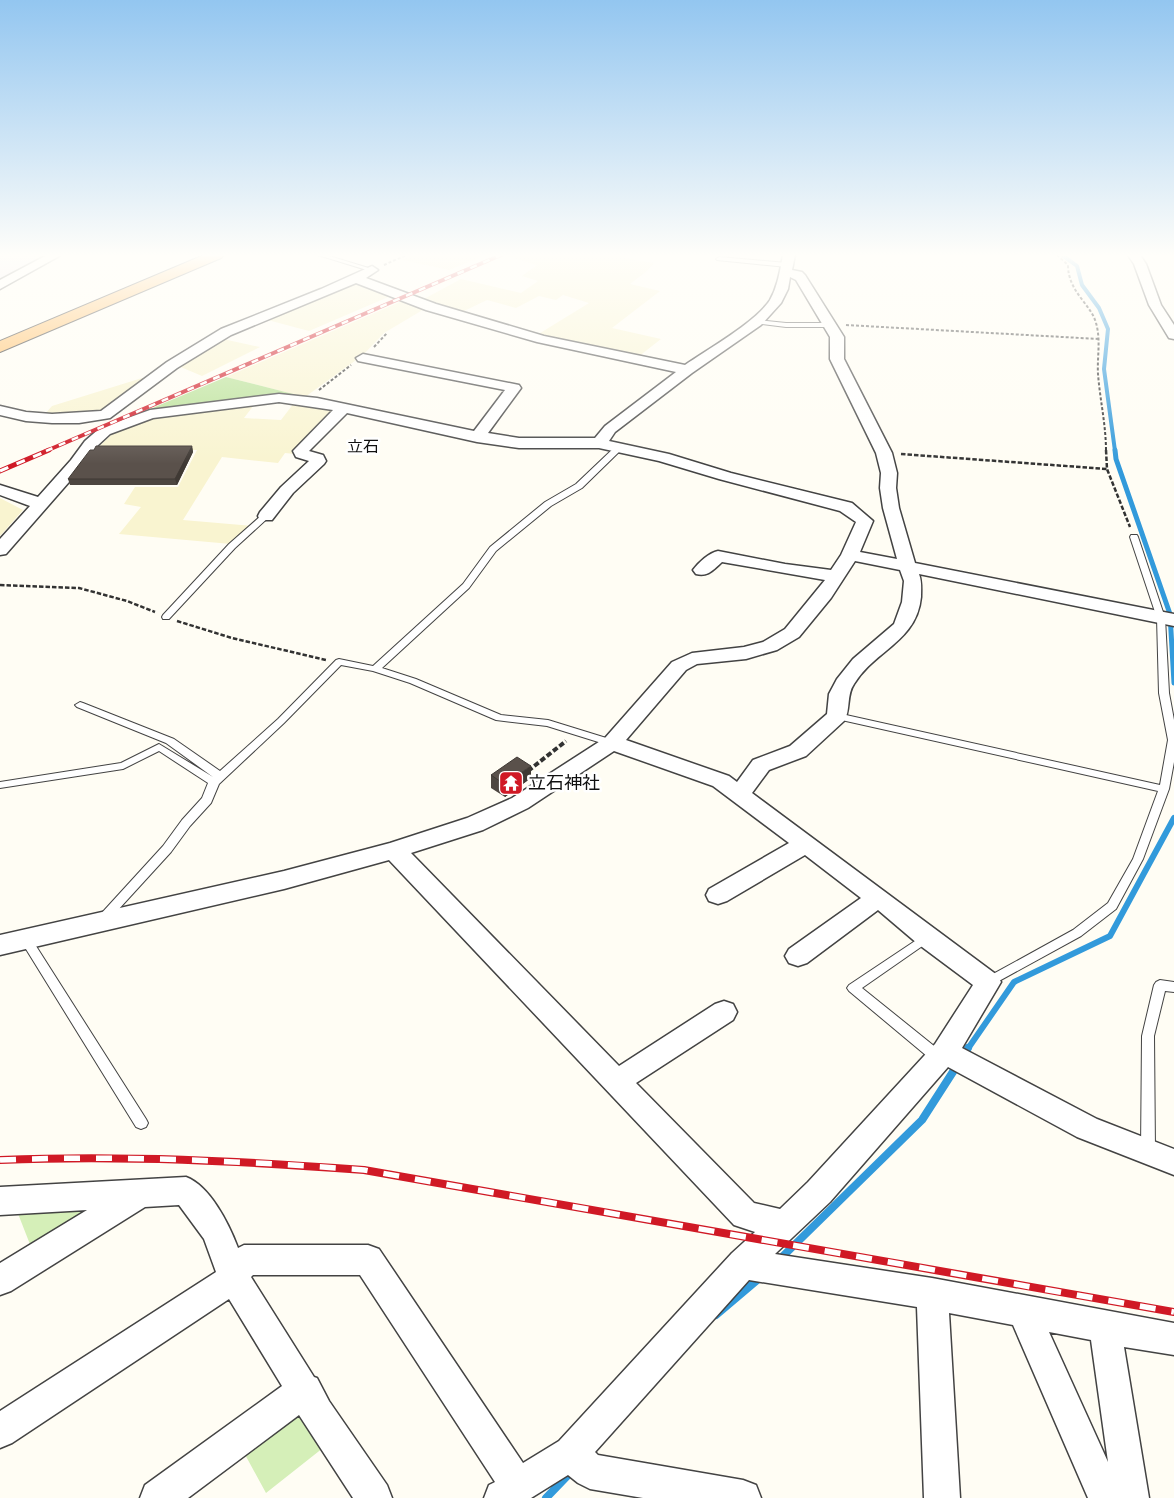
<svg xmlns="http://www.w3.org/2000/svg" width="1174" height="1498" font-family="Bitter,'Noto Sans JP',serif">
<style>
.industrial{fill:#eee4ef}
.farmland{fill:#f9f4d0}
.green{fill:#d5efb8}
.forest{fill:#b9e196}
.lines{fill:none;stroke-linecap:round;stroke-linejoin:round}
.stream-far3{stroke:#329adb;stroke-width:4}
.stream-far2{stroke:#329adb;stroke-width:5}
.stream-far1{stroke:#329adb;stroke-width:6}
.stream{stroke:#329adb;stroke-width:8}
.service-casing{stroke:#434343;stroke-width:2}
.minor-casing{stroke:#434343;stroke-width:3}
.trunk-casing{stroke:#212121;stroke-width:2}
.path-far2{stroke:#323232;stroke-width:2;stroke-dasharray:3 2;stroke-linecap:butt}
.path-far1{stroke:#323232;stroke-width:2.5;stroke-dasharray:4.5 2;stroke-linecap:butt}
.path{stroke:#323232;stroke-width:4;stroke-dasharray:5.5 2.5;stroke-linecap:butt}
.service{fill:#fff;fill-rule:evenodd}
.minor{fill:#fff;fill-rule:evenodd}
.trunk{fill:#ffba5b;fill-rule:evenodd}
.rail-far2-casing{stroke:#d01925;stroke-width:4}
.rail-far1-casing{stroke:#d01925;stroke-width:5}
.rail-casing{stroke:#d01925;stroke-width:8}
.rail-far2{stroke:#fff;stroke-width:2.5;stroke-dasharray:7;stroke-linecap:butt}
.rail-far1{stroke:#fff;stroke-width:3;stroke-dasharray:9;stroke-linecap:butt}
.rail{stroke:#fff;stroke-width:5.5;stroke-dasharray:16;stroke-linecap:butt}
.wall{fill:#4d4640}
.shaded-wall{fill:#3f3934}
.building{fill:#5a514b;stroke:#3f3934}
.labels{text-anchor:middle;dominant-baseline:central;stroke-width:5;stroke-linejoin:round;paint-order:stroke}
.far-quarter-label{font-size:16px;fill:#101010;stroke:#fff}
.poi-label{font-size:18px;fill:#101010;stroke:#fff;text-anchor:start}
</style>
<rect width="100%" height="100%" fill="#fffdf4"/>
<path class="industrial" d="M0 255H46L0 280Z"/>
<path class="farmland" d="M412 255H486L449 270 403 260Z
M511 255H627L625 258 654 263 647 271 630 284 660 291 612 328 661 339 638 357 537 335 589 303 563 295 556 300 539 296 516 308 487 300 462 312 422 300 461 279 521 293 538 281 522 276 537 265 507 256Z
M357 282 393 295 309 331 264 319Z
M407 299 426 308 384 333 363 355 305 397 226 377Z
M223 339 260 347 202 376 176 365Z
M142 378H148L107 410 84 415 45 414 52 406Z
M294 403 336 411 295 454 285 453 278 463 222 457 183 520 253 526 231 544 119 534 141 507 124 504 135 487H178L197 450H95L120 427 155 416 254 405 244 418 281 420Z
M0 498 23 510 0 536Z"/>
<path class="green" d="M111 1198 33 1252 15 1206Z
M293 1408 328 1444 266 1493 242 1449Z"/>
<path class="forest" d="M226 377 305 397 143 412Z"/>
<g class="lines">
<path class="stream-far3" d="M1062 255 1077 266 1082 285 1099 308 1108 329 1104 369 1115 451"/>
<path class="stream-far2" d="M1115 450 1116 459 1170 614 1174 683"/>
<path class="stream-far1" d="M967 1050 1014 982 1110 936 1174 818"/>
<path class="stream" d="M963 1056 968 1048
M780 1259 922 1120 958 1064
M716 1315 762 1276
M546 1498 572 1471"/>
<defs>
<path id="service" d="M318 255H326L375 270 370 271Z
M719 257 787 263 790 265 787 267 717 260 716 259Z
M756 320 786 323H831L834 325 831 327H786L754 323V321Z
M616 446 623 448 582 488 551 506 496 551 469 588 382 668 416 679 501 715 548 720 616 741 617 743 616 745H608L547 726 496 720 410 683 373 671 341 665 284 723 219 784 211 803 190 826 171 852 107 922 103 923 99 922 97 919 99 916 163 846 182 820 202 798 208 783 159 751 123 769 0 788V782L121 763 159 744 213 777 166 743 77 707 75 705 80 702 83 703 174 739 220 771 278 719 336 660 339 659 373 666 463 584 490 547 545 502 576 484Z
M263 514H269L270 516 235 548 169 619H163L162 617 163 615 229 544Z
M1131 535H1137L1138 537 1165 618 1169 693 1174 720V762L1169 789 1143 859 1116 909 1081 936 988 987 984 985 982 982 984 979 1073 930 1108 903 1133 859 1158 791 837 719 832 716 837 713 1160 785 1168 740 1159 693 1157 618 1130 537Z
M927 933 931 934 933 937 931 940 862 988 944 1054 945 1058 944 1062 939 1063 934 1062 849 991 847 988 849 985Z
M25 934 29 935 146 1119 148 1123 146 1127 141 1129 136 1127 21 941 19 938 21 935Z
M1160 980 1174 982V992L1165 991 1154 1036 1155 1151 1153 1155 1148 1157 1143 1155 1141 1151 1142 1036 1154 985 1156 982Z"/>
<path id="minor" d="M47 255H61L0 289V280Z
M783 255H795L792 270 802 272 805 275 844 337V359L892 453 897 473 896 488 899 508 915 563 1174 614V626L919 574C922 582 921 589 921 597 917 641 875 650 854 684 846 695 851 710 844 721L806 756 769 770 752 793 997 975 1001 982 962 1048 1097 1119 1174 1149V1175L1077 1137 948 1067 830 1202 775 1254 932 1278 1174 1323V1355L1124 1347 1149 1498H1088L1013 1325 949 1313 960 1498H924L917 1307 749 1280 595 1452 598 1455 743 1480 756 1485 761 1498H643L590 1489 578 1483 568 1475 531 1498H484L489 1485 495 1482 360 1275H253L251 1277 314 1377 317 1378 329 1401 387 1485 392 1498H353L299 1415 188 1498H140L145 1485 282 1386 229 1299 12 1443 0 1448V1411L216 1272 204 1239 179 1205 145 1207 11 1291 0 1295V1263L87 1210 0 1215V1187L186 1177C210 1186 229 1224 238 1248L244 1245H368L379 1249 523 1463 559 1441 732 1253 755 1232 734 1225 389 860 284 889 0 955V935L284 871 390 843 467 818 512 798 605 738 672 662 692 653 744 647 763 642 785 629 825 580 722 562C713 570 708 577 696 574L693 570C699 562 709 553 718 551L785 564 831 570 841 555 856 522 840 511 719 479 659 461 599 448H519L477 442 347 413 309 451 323 455 326 461 324 464 293 493 272 520H260L258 516 260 512 281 487 309 461 296 457 293 451 333 410 279 402 153 418 110 434 96 447 83 466 6 554 0 555V539L30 506 0 495V485L38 497 71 460 85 441 100 428 150 410 279 394 317 398 474 431 505 390 358 361 356 358 363 354 519 385 521 388 488 433 519 438H595L605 426 676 372 537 342 426 310 356 283 231 335 177 368 110 418 79 423H52L26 421 0 415V406L26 412 52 414 101 411 167 362 221 329 321 289 372 266 378 270 366 278 436 304 544 336 685 365C708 349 756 322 770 300 778 286 780 270 783 255ZM790 277 796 280 830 337V359L876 453 881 473 880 488 883 508 897 559 860 552 873 521 852 503 731 473 669 454 609 441 615 432 692 373 761 325 781 303 788 289ZM855 561 900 570 904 581 902 602 894 624 853 659 837 679 829 694 827 714 790 746 753 760 737 782 729 776 626 740 686 670 697 664 746 659 777 650 799 637 831 598ZM614 751 713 786 789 843 709 889 706 895 709 901 718 904 727 901 805 855 861 898 789 949 785 956 789 963 798 966 807 963 878 910 918 944 973 985 935 1044 808 1182 780 1209 754 1203 636 1083 733 1020 737 1012 733 1004 724 1001 715 1004 619 1066 411 853 483 830 528 808ZM1049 1332 1091 1340 1108 1462Z
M1128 255H1140L1146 264 1161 305 1174 325V339L1169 338 1149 305 1134 264Z"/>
<path id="trunk" d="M204 255H224L221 258 0 352V341Z"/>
</defs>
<use href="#service" class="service-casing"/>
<use href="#minor" class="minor-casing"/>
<use href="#trunk" class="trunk-casing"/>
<path class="path-far2" d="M1057 255 1068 265C1068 292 1091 304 1096 323 1101 340 1097 357 1098 374 1100 400 1106 425 1106 451
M384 265 406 255
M846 325 1099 339
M374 347 387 333
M319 390 351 365"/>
<path class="path-far1" d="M1106 450 1107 469 1130 527
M901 454 1107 469
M0 585 79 588 127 601 155 612
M177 621 232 638 326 660"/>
<path class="path" d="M528 771 566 741"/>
<use href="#service" class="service"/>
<use href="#minor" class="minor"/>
<use href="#trunk" class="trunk"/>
<defs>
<path id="rail-far2" d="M46 451 501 255"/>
<path id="rail-far1" d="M0 471 49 450"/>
<path id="rail" d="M0 1160C122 1155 243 1161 364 1170L1174 1312"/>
</defs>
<use href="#rail-far2" class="rail-far2-casing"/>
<use href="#rail-far1" class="rail-far1-casing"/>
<use href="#rail" class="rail-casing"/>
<use href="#rail-far2" class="rail-far2"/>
<use href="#rail-far1" class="rail-far1"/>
<use href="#rail" class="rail"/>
</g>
<path class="wall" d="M192 446 193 452 177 485H70L68 479Z
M491 775 531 778 505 797 491 788Z"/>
<path class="shaded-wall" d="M192 446 193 452 177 485 175 479Z
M531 766V778L505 797 504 784Z"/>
<path class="building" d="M96 446H192L175 479H68L90 450H94Z
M517 757 531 766 504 784 491 775Z"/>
<linearGradient id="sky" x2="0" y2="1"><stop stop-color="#93c6f0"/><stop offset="0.55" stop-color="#fffefa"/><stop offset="1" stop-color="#fffefa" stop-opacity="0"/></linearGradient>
<rect width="1174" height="464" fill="url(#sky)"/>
<defs>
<symbol id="temple-square" viewBox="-11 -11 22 22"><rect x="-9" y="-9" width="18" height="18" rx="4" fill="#d01925" stroke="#fff"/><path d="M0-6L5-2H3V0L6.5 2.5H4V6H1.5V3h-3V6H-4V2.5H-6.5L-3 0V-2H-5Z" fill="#fff"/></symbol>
</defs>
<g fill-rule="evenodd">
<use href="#temple-square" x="497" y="769" width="28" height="28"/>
</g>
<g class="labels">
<g class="far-quarter-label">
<text x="363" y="446">立石</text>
</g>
<g class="poi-label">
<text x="528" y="783">立石神社</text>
</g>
</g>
</svg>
